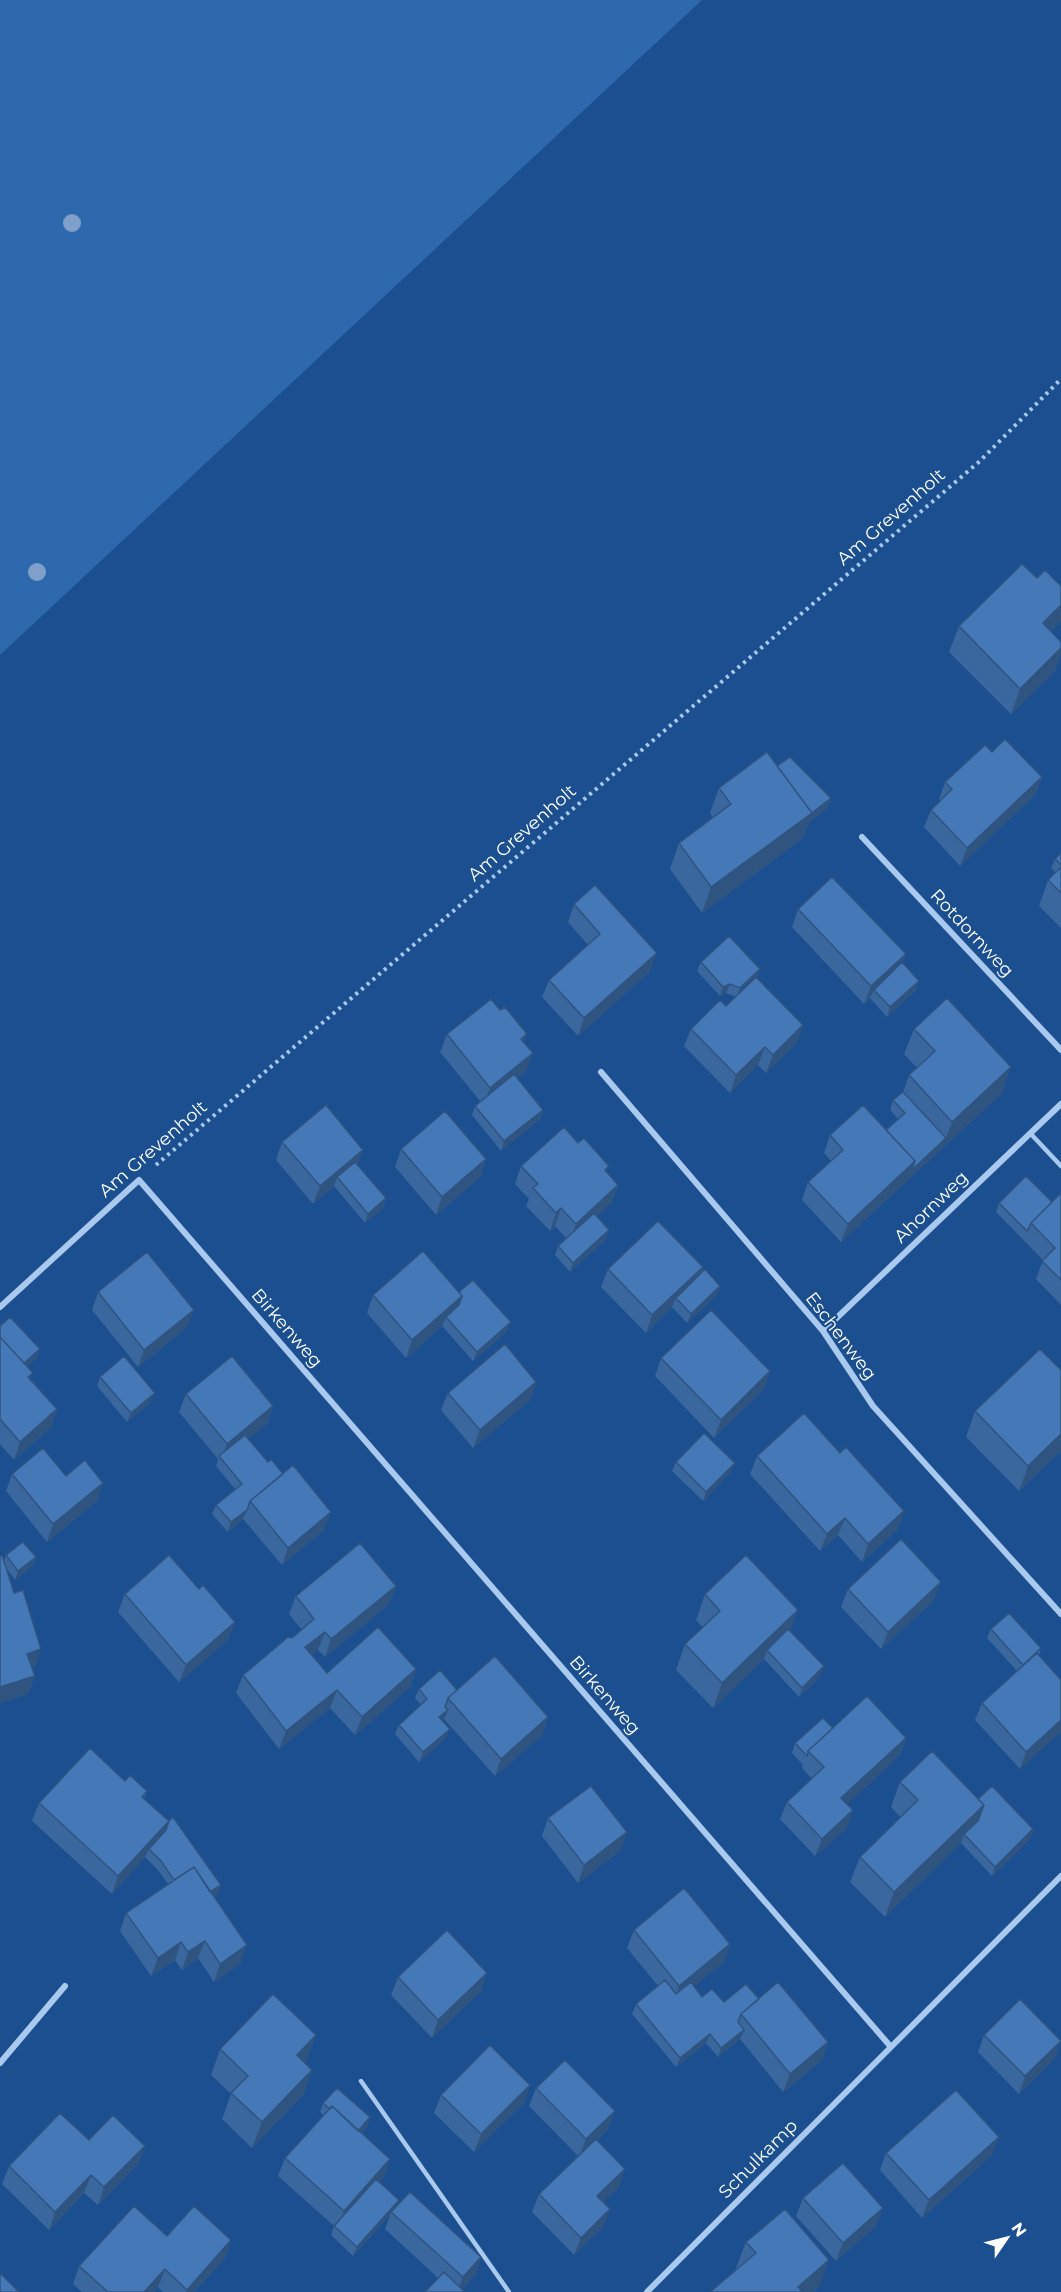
<svg xmlns="http://www.w3.org/2000/svg" width="1061" height="2292" font-family="Montserrat,sans-serif">
<style>
.green{fill:#2e69ad}
.lines{fill:none;stroke-linecap:round;stroke-linejoin:round}
.path{stroke:#a9c9ee;stroke-width:4;stroke-dasharray:3 4.5;stroke-linecap:butt}
.service{stroke:#a9c9ee;stroke-width:4.5}
.minor{stroke:#a9c9ee;stroke-width:6}
.tree{fill:#7ea0ca}
.wall{fill:#3a679d}
.shaded-wall{fill:#305480}
.building{fill:#4478b7;stroke:#305480;stroke-width:1.5}
.labels{text-anchor:middle;dominant-baseline:central;stroke-width:4.5;stroke-linejoin:round;paint-order:stroke}
.street-label{font-size:18px;fill:#fff;stroke:#1b4f8f}
</style>
<rect width="100%" height="100%" fill="#1b4f8f"/>
<path class="green" d="M0 0H702L0 655Z"/>
<g class="lines">
<path class="path" d="M156 1165 980 461 1061 379"/>
<path class="service" d="M1030 1133 1061 1166
M361 2081 509 2292"/>
<path class="minor" d="M862 837 1061 1050
M601 1072 823 1331 873 1406 1061 1614
M0 1307 139 1180 891 2047 1061 1876
M823 1331 1061 1104
M0 2063 65 1986
M647 2292 891 2047"/>
</g>
<g class="tree">
<circle cx="72" cy="223" r="9"/>
<circle cx="37" cy="572" r="9"/>
</g>
<path class="wall" d="M1061 586V621L1051 631 1055 671 1011 714 949 652 959 626Z
M992 752 1042 777 1035 795 960 866 924 827 931 810 940 801 939 800 945 782Z
M777 766 828 808 809 822 803 838 702 913 670 869 679 843 713 818 710 813 719 788Z
M1061 853V928L1039 906 1048 880 1056 873 1051 868 1055 859Z
M574 904 650 971 578 1036 542 997 549 980 588 945 568 922Z
M798 909 906 954 902 962 916 990 887 1017 870 998 864 1004 792 927Z
M701 962 760 969 757 978 797 1043 766 1073 758 1065 730 1093 684 1046 691 1029 726 1006 736 997 726 993 720 996 697 971Z
M500 1010 527 1034 524 1042 533 1053 526 1071 517 1078 543 1110 540 1119 501 1151 472 1115 475 1106 480 1101 440 1052 447 1034Z
M914 1029 1002 1093 841 1242 802 1200 808 1182 831 1161 824 1153 830 1135 886 1130 898 1119 890 1110 893 1100 903 1092 909 1075 917 1068 904 1054Z
M282 1142 358 1165 386 1198 383 1208 365 1223 334 1186 313 1204 276 1160Z
M578 1143 618 1185 611 1203 597 1216 606 1239 570 1272 555 1255 558 1246 566 1238 555 1226 550 1231 526 1206 529 1199 515 1184 521 1166Z
M401 1149 486 1159 480 1177 436 1215 395 1167Z
M1061 1193V1305L1036 1279 1043 1260 996 1212 999 1203 1052 1202Z
M703 1267 700 1275 720 1286 717 1295 687 1323 672 1307 646 1333 601 1287 608 1269Z
M98 1292 187 1327 138 1367 92 1310Z
M459 1292 507 1331 473 1361 442 1326 406 1358 367 1313 373 1295Z
M0 1326 37 1358 27 1366 31 1380 57 1409 51 1427 14 1460 0 1444Z
M661 1358 764 1389 714 1438 655 1376Z
M100 1377 151 1402 127 1422 97 1386Z
M536 1382 530 1400 473 1448 441 1410 448 1393Z
M186 1394 273 1406 267 1424 248 1439 324 1530 282 1565 243 1519 228 1532 212 1514 216 1505 235 1489 216 1466 218 1459 179 1412Z
M975 1411 1061 1451 1019 1491 966 1437Z
M757 1456 898 1529 862 1562 838 1535 820 1551 750 1474Z
M676 1462 731 1472 703 1501 672 1471Z
M12 1474 103 1483 97 1501 47 1542 6 1491Z
M6 1555 36 1557 32 1566 15 1580 7 1569 35 1667 32 1668 35 1676 28 1694 0 1703V1556L4 1561Z
M396 1586 389 1604 325 1657 318 1650 311 1655 327 1673 416 1669 410 1687 355 1735 330 1708 279 1749 236 1693 243 1675 302 1630 289 1614 296 1596Z
M199 1589 235 1622 228 1640 179 1682 118 1612 125 1594Z
M848 1589 934 1600 881 1649 841 1607Z
M705 1594 790 1631 821 1676 799 1697 764 1659 713 1708 676 1670 685 1644 703 1628 696 1620Z
M991 1629 1041 1648 1039 1655 1061 1680 1020 1769 975 1720 982 1703 1017 1671 987 1638Z
M419 1689 457 1690 548 1717 542 1735 495 1776 444 1719 442 1720 446 1738 419 1762 395 1734 399 1725 421 1705 415 1698Z
M833 1728 906 1738 900 1755 847 1804V1828L815 1856 780 1819 787 1802 812 1779 802 1768 803 1765 792 1753 795 1743Z
M125 1781 147 1791 144 1799 218 1894 214 1897 241 1963 214 1982 198 1958 182 1970 175 1960 151 1976 120 1931 126 1913 168 1884 158 1870 145 1857 112 1894 32 1821 39 1803Z
M900 1782 978 1799 1033 1829 1030 1839 992 1876 961 1843 885 1917 850 1882 860 1857 900 1817 891 1807Z
M548 1818 621 1850 578 1883 542 1836Z
M634 1930 730 1944 724 1962 694 1986 702 1997 724 2002 759 1999 828 2042 822 2060 783 2092 740 2039 718 2057 706 2043 676 2067 632 2014 636 2004 658 1986 627 1948Z
M398 1977 481 1991 432 2038 391 1995Z
M316 2035 306 2061 305 2062 312 2070 303 2095 252 2148 222 2119 231 2094 211 2075 220 2049Z
M984 2035 1061 2041 1054 2059 1019 2094 978 2052Z
M536 2088 608 2129 597 2140 619 2187 603 2202V2227L574 2255 532 2212 539 2194 578 2156 529 2106Z
M441 2095 524 2103 474 2152 434 2113Z
M323 2103 370 2117 367 2127 361 2133 384 2177 379 2182 399 2200 397 2206 481 2257 475 2275 462 2289 438 2278 385 2229 390 2215 353 2256 331 2235 334 2226 278 2176 285 2158 323 2115 320 2112Z
M89 2140 145 2146 138 2164 98 2205 84 2193 49 2230 2 2184 9 2166Z
M886 2153 992 2155 922 2218 880 2170Z
M803 2198 876 2226 836 2261 796 2216Z
M167 2236 231 2240 225 2258 194 2292H163L158 2287 154 2292H82L73 2284 79 2266Z
M746 2242 820 2286 813 2292H710L737 2269 736 2268Z"/>
<path class="shaded-wall" d="M1061 605V621L1033 649 1043 623Z
M1061 648V654L1055 671 1011 714 1020 689Z
M1042 777 1035 795 960 866 967 848Z
M831 798 828 808 809 822 803 838 702 913 711 887Z
M657 953 650 971 578 1036 584 1018Z
M906 954 899 971 874 990 870 998 864 1004 871 986Z
M760 969 757 978 737 997 740 988Z
M919 981 916 990 887 1017 890 1007Z
M730 984 726 993 720 996 723 987Z
M803 1025 797 1043 766 1073 773 1055Z
M527 1034 521 1052V1039Z
M765 1047 758 1065 730 1093 736 1075Z
M533 1053 526 1071 484 1106 490 1088Z
M1011 1067 1002 1093 841 1242 848 1224 915 1161 946 1138 952 1122Z
M543 1110 540 1119 501 1151 504 1141Z
M363 1150 357 1167 337 1177 334 1186 313 1204 320 1186Z
M486 1159 480 1177 436 1215 442 1197Z
M618 1185 611 1203 569 1242 576 1224Z
M386 1198 383 1208 365 1223 368 1214Z
M561 1208 555 1226 550 1231 556 1213Z
M609 1230 606 1239 570 1272 573 1263Z
M703 1267 696 1285 676 1298 672 1307 646 1333 652 1315Z
M720 1286 717 1295 687 1323 691 1314Z
M462 1296 456 1314 446 1317 442 1326 406 1358 412 1340Z
M194 1310 187 1327 138 1367 144 1350Z
M511 1322 507 1331 473 1361 477 1352Z
M40 1349 37 1358 15 1378 18 1369Z
M770 1371 764 1389 714 1438 721 1420Z
M536 1382 530 1400 473 1448 480 1430Z
M155 1393 151 1402 127 1422 131 1413Z
M273 1406 267 1424 222 1460 221 1459 227 1444Z
M57 1409 51 1427 14 1460 20 1442Z
M1061 1434V1451L1019 1491 1028 1466Z
M735 1463 731 1472 703 1501 706 1492Z
M103 1483 97 1501 47 1542 53 1524Z
M247 1510 243 1519 228 1532 231 1522Z
M904 1511 898 1529 862 1562 868 1544Z
M331 1512 324 1530 282 1565 288 1548Z
M845 1518 838 1535 820 1551 827 1534Z
M36 1557 32 1566 15 1580 18 1571Z
M941 1582 934 1600 881 1649 888 1632Z
M396 1586 389 1604 325 1657 331 1639Z
M798 1610 789 1635 767 1650 764 1659 713 1708 722 1683Z
M235 1622 228 1640 179 1682 186 1665Z
M325 1632 318 1650 298 1665 305 1647Z
M41 1649 35 1667 21 1671 27 1654Z
M824 1666 821 1676 799 1697 802 1688Z
M416 1669 410 1687 355 1735 362 1717Z
M35 1676 28 1694 0 1703V1687Z
M337 1690 330 1708 279 1749 286 1731Z
M448 1710 444 1719 436 1726 439 1717Z
M548 1717 542 1735 495 1776 501 1759Z
M1061 1720V1732L1020 1769 1026 1752Z
M450 1729 446 1738 419 1762 423 1752Z
M906 1738 900 1755 835 1816 841 1798Z
M984 1805 974 1830 964 1834 961 1843 885 1917 894 1892Z
M853 1810 847 1828 815 1856 822 1839Z
M169 1821 163 1839 149 1849 145 1857 112 1894 118 1876Z
M1033 1829 1030 1839 992 1876 995 1867Z
M627 1832 621 1850 578 1883 584 1865Z
M221 1885 218 1894 201 1905 204 1896Z
M205 1941 198 1958 182 1970 188 1952Z
M181 1942 175 1960 151 1976 158 1958Z
M730 1944 724 1962 673 2004 679 1986Z
M247 1945 241 1963 214 1982 220 1964Z
M487 1973 481 1991 432 2038 438 2020Z
M744 2030 740 2039 718 2057 721 2048Z
M710 2034 706 2043 676 2067 680 2058Z
M316 2035 306 2061 288 2081 297 2055Z
M1061 2041 1054 2059 1019 2094 1025 2076Z
M828 2042 822 2060 783 2092 790 2074Z
M312 2070 303 2095 252 2148 262 2122Z
M530 2085 524 2103 474 2152 481 2134Z
M615 2111 608 2129 579 2157 586 2139Z
M370 2117 367 2127 349 2147 352 2137Z
M999 2137 992 2155 922 2218 929 2200Z
M145 2146 138 2164 98 2205 104 2187Z
M390 2159 384 2177 337 2229 344 2211Z
M625 2169 619 2187 591 2214 597 2196Z
M91 2175 84 2193 49 2230 55 2212Z
M399 2200 396 2209 391 2212 390 2215 353 2256 357 2247Z
M883 2208 876 2226 836 2261 843 2243Z
M610 2209 603 2227 574 2255 581 2238Z
M231 2240 225 2258 194 2292H186L187 2290Z
M481 2257 475 2275 459 2292H457L463 2277Z
M829 2260 820 2286 813 2292H796L798 2287Z
M165 2269 158 2287 154 2292H144Z"/>
<path class="building" d="M1022 564 1037 578 1045 570 1061 586V605L1043 623 1061 642V648L1020 689 959 626Z
M1005 739 1042 777 967 848 931 810 952 789 945 782 985 745 992 752Z
M767 752 812 813 711 887 679 843 731 804 719 788Z
M790 757 831 798 812 813 777 766Z
M1061 853V865L1055 859Z
M1061 867V893L1048 880Z
M832 877 906 954 871 986 798 909Z
M595 885 657 953 584 1018 549 980 600 934 574 904Z
M729 936 760 969 740 988 730 984 723 987 701 962Z
M902 962 919 981 890 1007 874 990Z
M756 977 803 1025 773 1055 765 1047 736 1075 691 1029 720 1000 726 1006Z
M947 998 1011 1067 952 1122 909 1075 935 1051 914 1029Z
M491 999 500 1010 505 1007 527 1034 521 1039 533 1053 490 1088 447 1034Z
M514 1074 543 1110 504 1141 475 1106Z
M903 1092 946 1138 912 1170 915 1161 886 1130 905 1113 893 1100Z
M326 1105 363 1150 320 1186 282 1142Z
M863 1105 915 1161 848 1224 808 1182 843 1150 830 1135Z
M445 1111 486 1159 442 1197 401 1149Z
M564 1127 578 1143 584 1138 609 1166 605 1170 618 1185 576 1224 561 1208 556 1213 533 1188 538 1184 521 1166Z
M355 1162 386 1198 368 1214 337 1177Z
M1026 1176 1052 1202 1031 1223 1027 1231 999 1203Z
M1061 1193V1280L1042 1261 1055 1248 1031 1223Z
M594 1213 609 1230 573 1263 558 1246Z
M658 1221 703 1267 652 1315 608 1269Z
M423 1251 462 1296 412 1340 373 1295Z
M147 1252 194 1310 144 1350 98 1292Z
M705 1269 720 1286 691 1314 676 1298Z
M473 1280 511 1322 477 1352 446 1317 459 1305 462 1296 459 1292Z
M711 1310 770 1371 721 1420 661 1358Z
M10 1317 40 1349 24 1363 0 1337V1326Z
M0 1337 33 1373 28 1377 57 1409 20 1442 0 1419Z
M505 1344 536 1382 480 1430 448 1393Z
M1040 1349 1061 1370V1434L1028 1466 975 1411Z
M124 1356 155 1393 131 1413 100 1377Z
M232 1356 273 1406 227 1444 186 1394Z
M804 1413 840 1453 846 1447 904 1511 868 1544 845 1518 827 1534 757 1456Z
M704 1433 735 1463 706 1492 676 1462Z
M245 1435 268 1462 271 1459 283 1474 250 1501 247 1510 231 1522 216 1505 242 1484 219 1456Z
M43 1448 66 1476 85 1460 103 1483 53 1524 12 1474Z
M293 1465 331 1512 288 1548 250 1501Z
M901 1539 941 1582 888 1632 848 1589Z
M23 1542 36 1557 18 1571 6 1555Z
M360 1543 396 1586 331 1639 325 1632 305 1647 327 1673 378 1627 416 1669 362 1717 337 1690 286 1731 243 1675 288 1637 292 1638 314 1619 296 1596Z
M2 1555 14 1593 23 1590 41 1649 27 1654 35 1676 0 1687V1556Z
M169 1555 199 1589 203 1585 235 1622 186 1665 125 1594Z
M746 1555 798 1610 722 1683 685 1644 720 1611 705 1594Z
M1009 1613 1041 1648 1023 1665 991 1629Z
M788 1629 824 1666 802 1688 767 1650Z
M1037 1653 1061 1680V1720L1026 1752 982 1703Z
M495 1656 548 1717 501 1759 448 1698Z
M440 1670 457 1690 448 1698 445 1707 448 1710 439 1717 450 1729 423 1752 399 1725 427 1699 419 1689Z
M867 1696 906 1738 841 1798 853 1810 822 1839 787 1802 824 1767 808 1751Z
M823 1718 833 1728 808 1751 807 1756 795 1743Z
M90 1748 125 1781 130 1775 147 1791 142 1797 169 1821 118 1876 39 1803Z
M932 1751 984 1805 894 1892 860 1857 918 1800 900 1782Z
M591 1786 627 1832 584 1865 548 1818Z
M992 1786 1033 1829 995 1867 964 1834 978 1821 984 1805 978 1799Z
M173 1817 221 1885 210 1892 194 1867 174 1880 161 1861 149 1849 166 1830 169 1821Z
M194 1867 247 1945 220 1964 205 1941 188 1952 181 1942 158 1958 126 1913Z
M684 1888 730 1944 679 1986 634 1930Z
M447 1930 487 1973 438 2020 398 1977Z
M665 1980 676 1994 691 1982 702 1997 712 1989 724 2002 746 1984 759 1999 741 2014 738 2022 744 2030 721 2048 710 2034 680 2058 636 2004Z
M778 1982 828 2042 790 2074 741 2014Z
M273 1994 316 2035 297 2055 312 2070 262 2122 231 2093 248 2076 220 2049Z
M1020 1999 1061 2041 1025 2076 984 2035Z
M490 2045 530 2085 481 2134 441 2095Z
M565 2060 615 2111 586 2139 536 2088Z
M337 2088 370 2117 358 2131 332 2106 330 2109 323 2103Z
M956 2090 999 2137 929 2200 886 2153Z
M332 2106 390 2159 344 2211 285 2158Z
M60 2113 89 2140 113 2115 145 2146 104 2187 91 2175 55 2212 9 2166Z
M596 2139 625 2169 597 2196 610 2209 581 2238 539 2194Z
M843 2163 883 2208 843 2243 803 2198Z
M376 2179 399 2200 357 2247 334 2226Z
M410 2192 481 2257 463 2277 391 2212Z
M134 2206 167 2236 194 2206 231 2240 187 2290 165 2269 144 2292H108L79 2266Z
M785 2209 829 2260 798 2287 803 2292H710L756 2253 746 2242Z
M444 2272 465 2292H425Z
M0 2273 19 2292H0Z"/>
<g class="labels">
<g class="street-label">
<text transform="translate(891 517) rotate(-41)">Am Grevenholt</text>
<text transform="translate(522 833) rotate(-41)">Am Grevenholt</text>
<text transform="translate(972 933) rotate(47)">Rotdornweg</text>
<text transform="translate(153 1149) rotate(-41)">Am Grevenholt</text>
<text transform="translate(931 1207) rotate(-44)">Ahornweg</text>
<text transform="translate(287 1328) rotate(49)">Birkenweg</text>
<text transform="translate(841 1336) rotate(53)">Eschenweg</text>
<text transform="translate(605 1695) rotate(49)">Birkenweg</text>
<text transform="translate(758 2159) rotate(-45)">Schulkamp</text>
</g>
</g>
<g transform="translate(1007 2238) rotate(55)" stroke="#1b4f8f" stroke-width="4.5" paint-order="stroke">
<path d="M0-4.5L10 22L0 15L-10 22Z" fill="#ffffff"/>
<text y="-9" font-size="16" font-weight="bold" text-anchor="middle" fill="#ffffff">N</text>
</g>
</svg>
